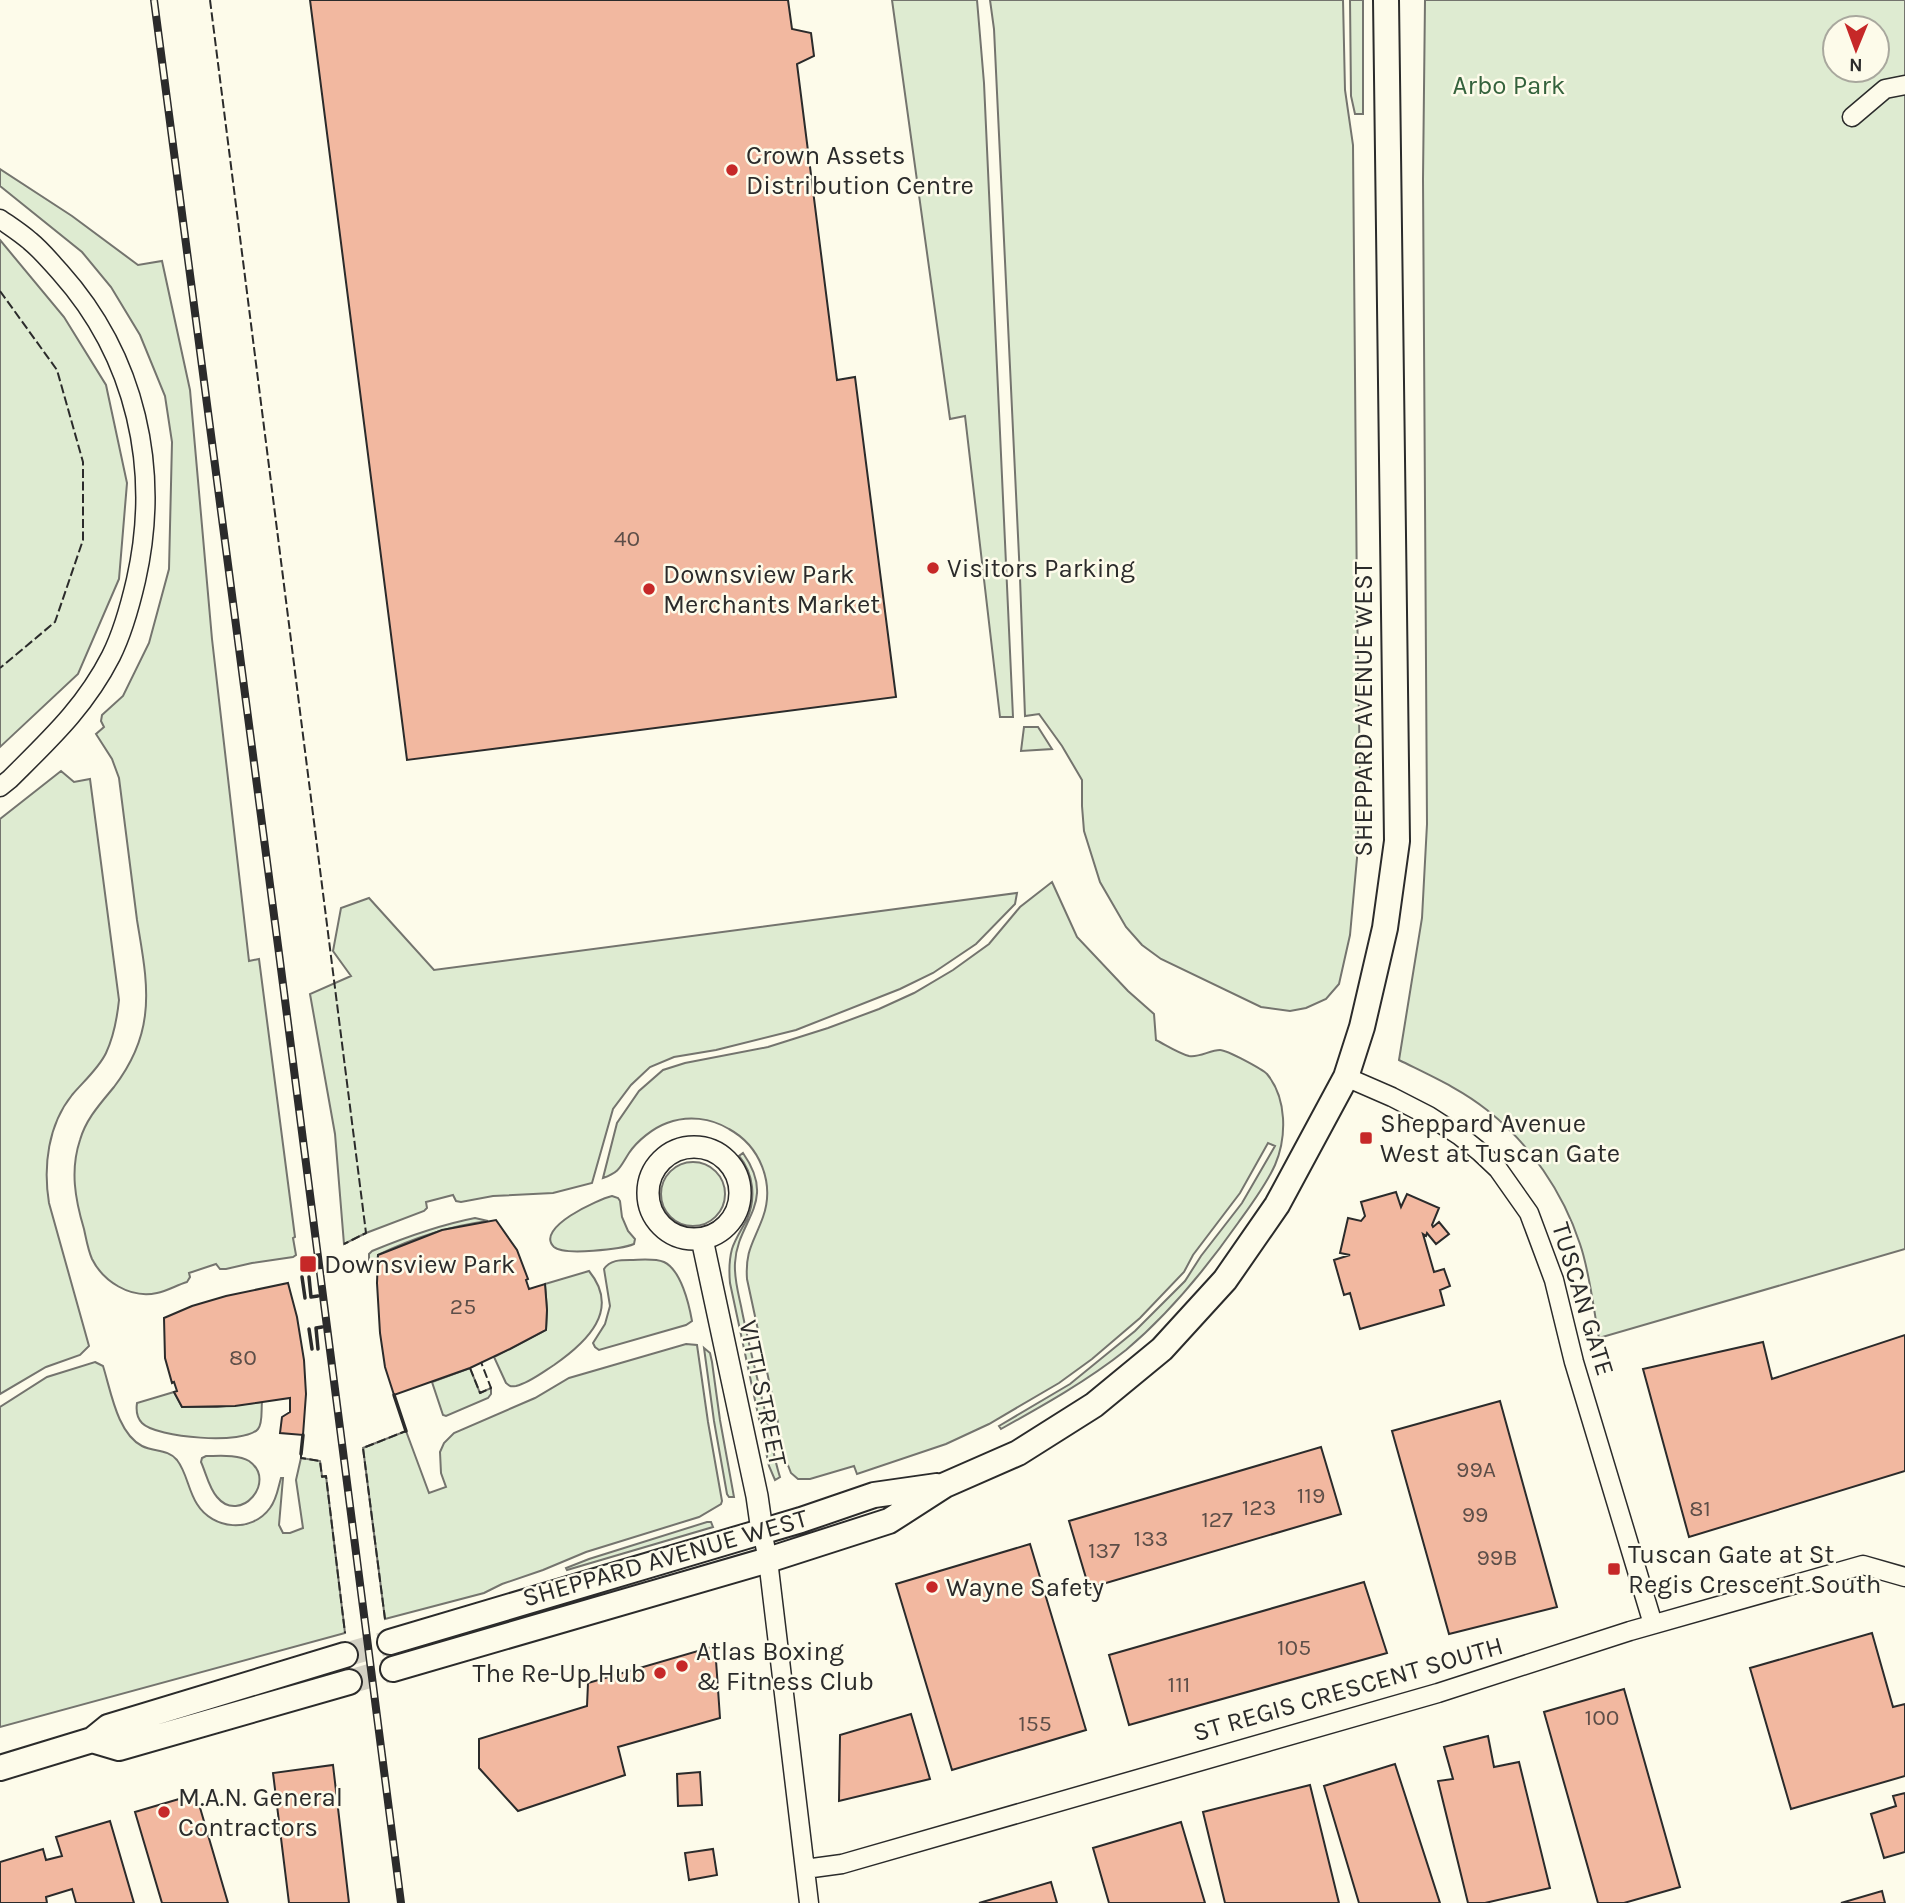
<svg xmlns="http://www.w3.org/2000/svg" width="1905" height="1903" font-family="Karla,sans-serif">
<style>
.green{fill:#deebd1;stroke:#74746e;stroke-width:2;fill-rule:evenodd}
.building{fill:#f2b8a0;stroke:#2b2b2b;stroke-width:2}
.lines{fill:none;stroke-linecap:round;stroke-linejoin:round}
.secondary-tunnel{stroke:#d3d1c4;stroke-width:24;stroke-dasharray:24 12;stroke-linecap:butt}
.minor-casing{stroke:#2b2b2b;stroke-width:21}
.tertiary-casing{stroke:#2b2b2b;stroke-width:24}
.secondary-casing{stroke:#2b2b2b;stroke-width:28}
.minor{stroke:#fdfbea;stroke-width:18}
.tertiary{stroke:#fdfbea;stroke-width:21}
.secondary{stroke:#fdfbea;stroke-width:24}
.rail-casing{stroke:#2b2b2b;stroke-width:8}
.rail{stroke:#fdfbea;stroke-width:5;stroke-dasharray:16;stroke-linecap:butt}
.fence{stroke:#2b2b2b;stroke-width:2;stroke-dasharray:9 3.5;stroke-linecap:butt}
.wall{stroke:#2b2b2b;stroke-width:3.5}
.poi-dot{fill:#c62828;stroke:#fdfbea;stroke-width:2.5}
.labels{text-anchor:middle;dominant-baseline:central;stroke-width:5;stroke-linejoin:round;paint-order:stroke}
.number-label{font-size:23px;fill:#5d4e48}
.park-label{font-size:26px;fill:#34623c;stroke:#fdfbea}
.poi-label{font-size:26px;fill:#2b2b2b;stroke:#fdfbea;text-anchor:start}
.street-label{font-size:26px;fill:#2b2b2b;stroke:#fdfbea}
</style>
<rect width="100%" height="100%" fill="#fdfbea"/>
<path class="green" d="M892 0H977L984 83 1013 717H1000L965 416 950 419Z
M990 0H1343L1345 90 1353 145 1357 604 1360 773 1357 858 1350 935 1339 984 1326 999 1306 1008 1290 1011 1261 1007 1161 959 1142 945 1126 927 1100 882 1084 831 1082 806V780L1062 746 1039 714 1025 716 1020 578 994 29Z
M1350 0H1363V114H1355L1351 96Z
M1425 0H1905V1249L1599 1338C1593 1307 1590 1273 1580 1244 1563 1192 1530 1144 1487 1110 1461 1089 1429 1075 1399 1060L1422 918 1427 824 1423 179ZM1835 28H1877V70H1835Z
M0 169 72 216 138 265 162 261 190 390 212 639 249 961 259 959 295 1237 293 1238 296 1255 293 1257 252 1263 226 1269H220L216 1264 189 1273 190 1277 187 1282C177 1285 167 1291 157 1293 130 1299 103 1281 92 1259 88 1250 86 1238 84 1229 75 1199 70 1170 80 1140 86 1119 100 1104 114 1087 130 1066 142 1041 145 1015 149 984 142 951 137 920 131 873 125 825 119 778L112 759 96 734 104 727 101 721 102 715 123 696 149 643 169 569 172 442 165 396 140 335 111 287 82 252 0 186Z
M0 240 64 317 106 385 127 483 119 579 78 674 0 747Z
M1024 727H1038L1052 749 1021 751Z
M61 771 74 782 90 779 119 1000C117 1019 114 1036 106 1053 99 1068 83 1082 72 1095 48 1125 43 1166 49 1203L89 1346 80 1355 46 1367 0 1394V819Z
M1052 882 1077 937 1128 991 1154 1014 1156 1040C1166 1045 1178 1053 1189 1056 1199 1058 1210 1050 1220 1050 1227 1050 1262 1069 1267 1074 1287 1098 1287 1137 1275 1165 1266 1185 1251 1205 1238 1223 1205 1270 1170 1313 1126 1350 1087 1381 1044 1405 1001 1429L999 1426 1070 1384 1135 1331 1185 1281 1201 1256 1242 1203 1275 1146 1268 1143 1240 1193 1193 1255 1184 1272 1140 1318 1092 1359 1059 1383 989 1424 946 1444 857 1474 854 1466 810 1479H798L791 1473 786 1460 747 1279C745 1250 754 1242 763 1217 775 1183 760 1146 729 1129 711 1118 688 1115 667 1123 653 1128 637 1141 629 1153 620 1167 620 1172 603 1178L617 1123 639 1091 663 1070 685 1063 768 1047 828 1028 879 1009 914 993 953 970 989 944 1020 907Z
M1017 893 1015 904 976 944 933 973 900 989 796 1030 716 1050 674 1057 650 1067 631 1085 613 1109 592 1183 553 1193 493 1196 461 1202 456 1201 453 1195 426 1202 427 1208 424 1211 366 1233 344 1244 335 1134 310 994 351 976 333 951 341 908 369 898 434 970Z
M743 1153C778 1203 737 1220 735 1263 734 1278 738 1292 741 1306 747 1337 755 1368 762 1399 769 1425 772 1452 780 1477L775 1480 769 1466 730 1283C729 1272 729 1260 732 1249 735 1239 742 1229 747 1219 756 1199 754 1174 739 1156Z
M661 1194a32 32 0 1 1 64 0a32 32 0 1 1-64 0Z
M612 1196 618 1198 620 1201 622 1217 628 1231 635 1239 634 1244C622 1249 564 1256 554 1247 534 1228 599 1199 612 1196Z
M475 1218 488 1221C450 1226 413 1238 378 1255L377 1263 369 1265V1254L372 1251C406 1237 439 1225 475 1218Z
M630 1260C640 1260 654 1258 664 1262 681 1270 689 1304 692 1321L686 1325 599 1350 595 1347 593 1343 605 1324 610 1306 604 1269C610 1260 620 1260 630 1260Z
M589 1271C621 1310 587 1342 554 1365 543 1372 529 1383 516 1386 510 1387 510 1386 506 1383L494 1357 546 1330 547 1310 545 1284Z
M686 1344 697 1345 708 1422 722 1501 721 1504 699 1517 586 1552 543 1570 502 1584 484 1593 385 1619 363 1448 406 1431 429 1493 446 1487 441 1473 440 1452 444 1443 454 1433 535 1398 569 1378Z
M704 1348 710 1353 712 1362 720 1420 734 1497H729L727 1494 714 1421Z
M95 1362 103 1366C111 1391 117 1433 142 1446 154 1452 168 1449 177 1460 187 1473 188 1490 197 1504 213 1530 252 1533 270 1508 277 1499 278 1488 281 1478H283L279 1525 283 1533H290L303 1528 296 1480 301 1458 320 1461 322 1476H326L345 1633 0 1727V1407L47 1377Z
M470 1368 480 1393 491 1388V1394L488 1398 446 1416 443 1415 432 1382Z
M174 1392 182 1407H217L262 1402C261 1410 263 1423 258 1429 245 1445 156 1438 142 1423 137 1418 136 1410 137 1403Z
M206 1456C218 1456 238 1454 249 1461 278 1481 240 1525 217 1497 209 1488 206 1473 201 1462L202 1458Z
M707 1522H711L713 1527 567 1570 566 1568 589 1559Z"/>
<path class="building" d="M310 0H788L792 29 811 33 814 56 797 64 837 380 855 377 896 697 407 760Z
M1396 1192 1401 1207 1407 1194 1439 1208 1432 1225 1433 1227 1439 1222 1449 1234 1436 1244 1427 1233 1426 1236 1423 1234 1434 1272 1444 1269 1450 1286 1440 1290 1444 1305 1360 1329 1350 1293 1344 1295 1334 1260 1350 1255 1340 1253 1348 1218 1361 1221 1365 1216 1361 1202Z
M496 1220 517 1250 528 1279 526 1280 529 1289 545 1284 547 1310 546 1330 510 1349 470 1368 394 1395 385 1367 380 1333 377 1283 378 1255 442 1230Z
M288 1283 297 1317 304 1360 306 1394 303 1435 280 1433 282 1417 290 1412V1398L235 1406 182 1407 174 1392 177 1391 174 1382 172 1383 165 1358 164 1318 192 1306 226 1296Z
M1905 1335V1471L1689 1537 1643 1369 1763 1342 1772 1379Z
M1500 1401 1557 1607 1449 1634 1392 1431Z
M1321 1447 1341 1514 1089 1588 1069 1521Z
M1030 1544 1086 1730 952 1770 896 1584Z
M1364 1582 1387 1653 1129 1725 1109 1655Z
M1872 1633 1893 1707 1905 1704V1776L1791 1809 1750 1668Z
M715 1646 720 1718 618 1747 625 1775 518 1811 479 1768V1739L587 1706 588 1683Z
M1624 1689 1680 1887 1624 1903H1598L1544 1712Z
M911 1714 930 1779 839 1801 840 1735Z
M1488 1736 1494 1767 1519 1762 1550 1888 1485 1903H1468L1438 1781 1453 1779 1444 1747Z
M1395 1764 1440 1903H1359L1324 1786Z
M333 1765 349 1903H289L273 1773Z
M700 1772 702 1805 678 1806 677 1774Z
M1310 1785 1339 1903H1225L1203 1812Z
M1905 1793V1852L1884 1858 1871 1814 1896 1806 1893 1796Z
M196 1794 228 1903H162L135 1812Z
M110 1821 134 1903H76L72 1889 46 1897 47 1903H0V1862L43 1849 46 1860 62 1856 56 1837Z
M1181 1822 1205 1903H1109L1093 1848Z
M713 1849 717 1875 689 1880 685 1853Z
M1051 1882 1057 1903H979Z
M1882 1891 1885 1903H1841Z"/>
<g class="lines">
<path class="secondary-tunnel" d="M345 1655 390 1642
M349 1682 393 1669"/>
<defs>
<path id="minor" d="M1852 117 1885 89 1905 85
M0 219C10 226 21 233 30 241 41 250 50 261 60 272 136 357 161 469 136 580 130 606 123 632 111 656 85 707 50 739 10 779L0 787
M1346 1077 1392 1097 1429 1116 1460 1136 1480 1152 1498 1169 1529 1213 1554 1280 1574 1362 1653 1624
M762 1531 768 1560 809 1903
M805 1869 842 1864 1438 1693 1630 1631 1863 1565 1905 1577"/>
<path id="tertiary" d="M648 1193a46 46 0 1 1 92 0a46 46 0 1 1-92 0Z
M702 1239 757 1496 762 1531"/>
<path id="secondary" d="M390 1642 801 1520 874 1495 937 1486
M393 1669 768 1560 889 1521 945 1485 1018 1453 1094 1405 1162 1349 1225 1280 1277 1205 1346 1077 1362 1027 1385 928 1397 841 1386 0
M92 1740 119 1748 349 1682
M0 1768 92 1740 108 1727 345 1655"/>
</defs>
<use href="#minor" class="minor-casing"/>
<use href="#tertiary" class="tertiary-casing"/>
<use href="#secondary" class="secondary-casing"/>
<use href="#minor" class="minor"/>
<use href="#tertiary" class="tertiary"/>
<use href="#secondary" class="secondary"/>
<defs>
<path id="rail" d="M154 0 280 961 401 1903"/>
</defs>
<use href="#rail" class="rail-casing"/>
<use href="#rail" class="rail"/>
<path class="fence" d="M210 0 366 1233 344 1244
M0 291 57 370 83 462V540L55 622 0 668
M470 1368 480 1393 491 1388 481 1362
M301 1454V1458L320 1461 322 1477 326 1476 345 1633
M385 1619 363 1448 406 1431"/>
<path class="wall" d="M302 1277 305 1298
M309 1277 311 1297 318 1296
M309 1329 312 1349
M318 1349 316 1328 322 1327
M394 1395 406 1431
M301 1454 303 1435"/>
</g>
<g class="poi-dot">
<circle cx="732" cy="170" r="7"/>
<circle cx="933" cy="568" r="7"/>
<circle cx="649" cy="589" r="7"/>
<rect x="1359" y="1131" width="14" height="14" rx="3.5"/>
<rect x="299" y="1255" width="18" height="18" rx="3.5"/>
<rect x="1607" y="1562" width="14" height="14" rx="3.5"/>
<circle cx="932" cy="1587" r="7"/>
<circle cx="682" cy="1666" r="7"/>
<circle cx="660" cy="1673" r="7"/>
<circle cx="164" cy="1812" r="7"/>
</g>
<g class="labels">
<g class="number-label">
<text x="627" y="538">40</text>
<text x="463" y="1306">25</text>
<text x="243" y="1357">80</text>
<text x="1476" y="1469">99A</text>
<text x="1311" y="1495">119</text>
<text x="1259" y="1507">123</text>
<text x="1700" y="1508">81</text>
<text x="1475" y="1514">99</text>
<text x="1217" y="1519">127</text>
<text x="1151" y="1538">133</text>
<text x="1104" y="1550">137</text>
<text x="1497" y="1557">99B</text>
<text x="1294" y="1647">105</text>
<text x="1179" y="1684">111</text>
<text x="1602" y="1717">100</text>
<text x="1035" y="1723">155</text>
</g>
<g class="park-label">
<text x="1509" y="85">Arbo Park</text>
</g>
<g class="poi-label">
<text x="746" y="155">Crown Assets<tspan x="746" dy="30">Distribution Centre</tspan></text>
<text x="947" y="568">Visitors Parking</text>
<text x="663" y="574">Downsview Park<tspan x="663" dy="30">Merchants Market</tspan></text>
<text x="1380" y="1123">Sheppard Avenue<tspan x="1380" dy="30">West at Tuscan Gate</tspan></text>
<text x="324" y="1264">Downsview Park</text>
<text x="1628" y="1554">Tuscan Gate at St<tspan x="1628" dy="30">Regis Crescent South</tspan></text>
<text x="946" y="1587">Wayne Safety</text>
<text x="696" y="1651">Atlas Boxing<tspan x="696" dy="30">&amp; Fitness Club</tspan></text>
<text x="646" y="1673" text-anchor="end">The Re-Up Hub</text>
<text x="178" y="1797">M.A.N. General<tspan x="178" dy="30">Contractors</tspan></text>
</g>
<g class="street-label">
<text transform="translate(1363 709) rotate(-90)">SHEPPARD AVENUE WEST</text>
<text transform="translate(1583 1299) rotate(73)">TUSCAN GATE</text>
<text transform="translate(763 1393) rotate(78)">VITTI STREET</text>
<text transform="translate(665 1558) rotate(-16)">SHEPPARD AVENUE WEST</text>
<text transform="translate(1348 1689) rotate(-16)">ST REGIS CRESCENT SOUTH</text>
</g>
</g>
<g transform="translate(1856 49) rotate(181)"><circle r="33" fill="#fdfbea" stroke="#a9a89e" stroke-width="2"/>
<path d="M0-5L12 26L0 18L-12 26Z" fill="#c62828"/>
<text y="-10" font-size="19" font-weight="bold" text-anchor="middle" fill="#2b2b2b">N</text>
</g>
</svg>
